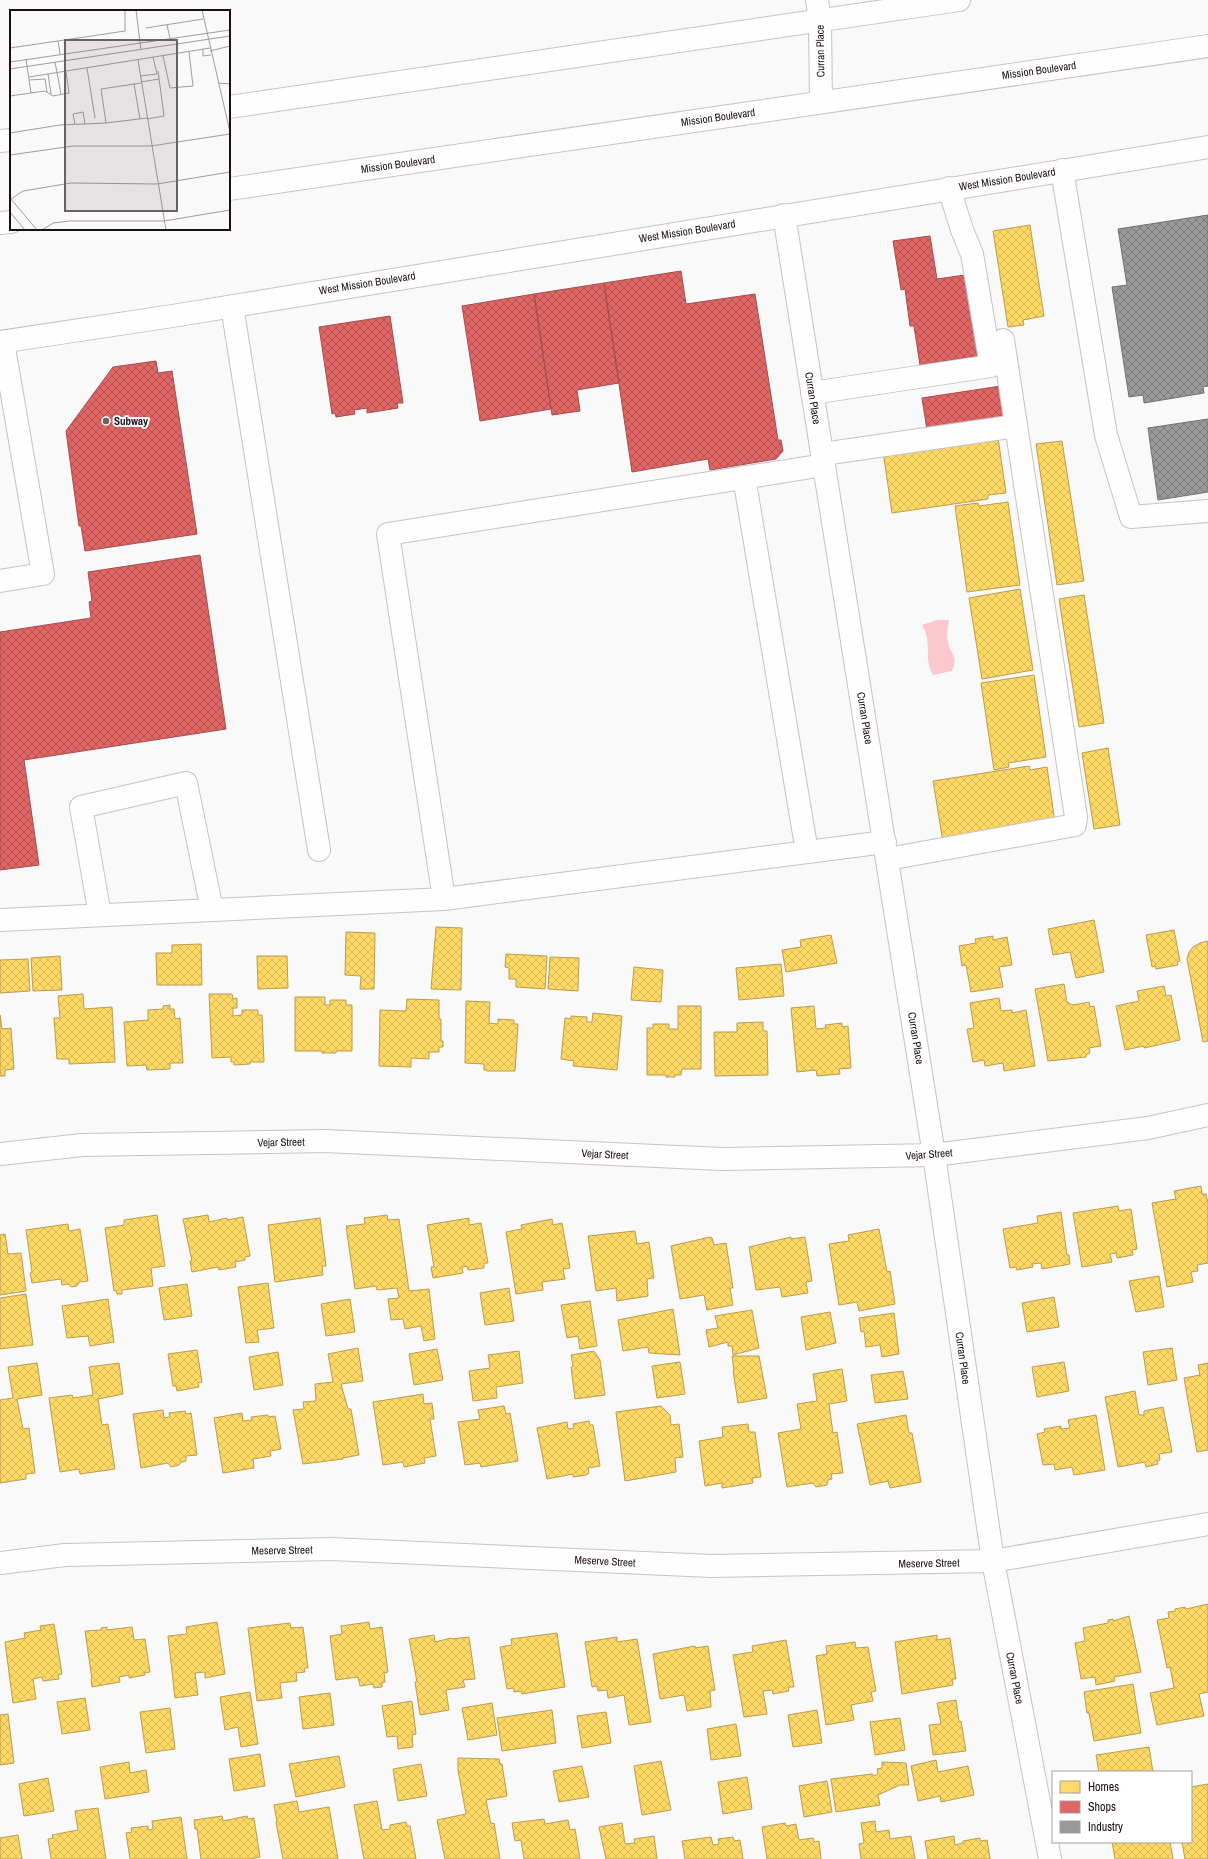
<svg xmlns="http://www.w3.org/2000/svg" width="1208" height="1859" font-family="'Archivo Narrow',sans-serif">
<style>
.water{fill:#fbc8cf}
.homes{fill:url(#homes-cross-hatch);stroke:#bb9c4c}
.shops{fill:url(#shops-cross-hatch);stroke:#a64c4c}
.industry{fill:url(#industry-cross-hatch);stroke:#747070}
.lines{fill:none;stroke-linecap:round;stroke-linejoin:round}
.minor-casing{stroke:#c9c1c2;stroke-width:24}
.major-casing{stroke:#c9c1c2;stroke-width:24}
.minor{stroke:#fefefe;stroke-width:22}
.major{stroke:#fefefe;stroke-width:22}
.poi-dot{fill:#6a6162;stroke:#fff;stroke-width:1.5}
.labels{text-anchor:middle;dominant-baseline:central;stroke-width:4;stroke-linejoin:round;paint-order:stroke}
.street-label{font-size:11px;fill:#1d0f11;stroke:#fff}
.poi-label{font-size:11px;font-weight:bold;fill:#1d0f11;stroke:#fff;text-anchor:start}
.inset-road{fill:none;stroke:#a19b9c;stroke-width:1}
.view{fill:#6a6162;fill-opacity:0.15;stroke:#6a6162;stroke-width:2}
.inset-edge{fill:none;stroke:#1d0f11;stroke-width:2}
</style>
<defs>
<pattern id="homes-cross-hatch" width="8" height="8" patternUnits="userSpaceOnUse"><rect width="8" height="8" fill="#ffd966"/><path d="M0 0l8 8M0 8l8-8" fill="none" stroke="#dab957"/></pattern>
<pattern id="shops-cross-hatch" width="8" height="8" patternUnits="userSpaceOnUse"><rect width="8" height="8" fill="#e06666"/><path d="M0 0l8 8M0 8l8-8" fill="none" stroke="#b55253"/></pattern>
<pattern id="industry-cross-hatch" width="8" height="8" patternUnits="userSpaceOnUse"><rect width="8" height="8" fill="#999"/><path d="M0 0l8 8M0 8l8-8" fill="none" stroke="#7c7b7b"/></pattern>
</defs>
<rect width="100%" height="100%" fill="#f9f9f9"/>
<path class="water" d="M937 620H949C948 627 946 635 948 642 951 656 959 656 952 671L933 675C923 659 933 642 922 625Z"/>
<path class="homes" d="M1030 225 1044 316 1023 320 1024 325 1008 327 993 231Z
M998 438 1006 493 988 495V499L892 513 883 451Z
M1062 441 1084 581 1057 585 1036 444Z
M1008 502 1020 585 967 592 955 506 978 503 979 506Z
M1020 589 1033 670 982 679 969 598Z
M1084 595 1104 723 1079 727 1059 599Z
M1034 675 1046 757 1008 763 1009 767 994 770 981 683Z
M1108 748 1120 825 1094 829 1082 753Z
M1029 766 1030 770 1047 767 1055 823 943 842 933 781Z
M1094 920 1104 972 1076 978 1070 952 1053 955 1048 929Z
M436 927 462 928 461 990 431 989Z
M1174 930 1180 961 1177 962 1178 965 1156 969 1155 966 1152 967 1146 935Z
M346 932 375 933 374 989H360L361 976 345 975Z
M831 935 837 963 786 972 782 950 801 947 800 940Z
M993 936V940L1007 937 1012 965 999 967 1003 987 971 992 966 965 962 966 959 946 976 943 975 939Z
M1207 941 1208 942V1041L1203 1042 1187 959 1189 952 1193 947 1200 943Z
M201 944 202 985H157L156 953H172V945Z
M506 954 547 956 545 989 516 987V979H509V968L505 967Z
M60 956 62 990 33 991 31 958Z
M257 956H287L288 988 258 989Z
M550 957 579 958 578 991 548 989Z
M28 959 30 991 0 993V960Z
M781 964 784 996 739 1000 736 968Z
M634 967 663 970 661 1002 631 1000Z
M1064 984 1067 1002 1073 1005 1089 1002 1090 1007 1094 1006 1101 1046 1089 1048 1090 1053 1087 1054 1086 1057 1048 1061 1035 989Z
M1164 986 1166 996 1171 995 1180 1040 1144 1048V1046L1125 1050 1116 1006 1139 1001 1137 991Z
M83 994 84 1009 112 1007 115 1062 69 1064V1059H57L54 1018H60L58 996Z
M209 994H232L233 999 237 998V1008H233V1016L242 1015V1010H258V1015H262L264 1062H250V1064L234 1065V1062H231V1057L212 1058Z
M295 997H325V1005H330V1000H346V1005H352V1051H336V1053H322V1051H295Z
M999 998 1001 1011 1012 1010V1013L1026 1010 1035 1066 1004 1071 1003 1063 985 1066 984 1060 973 1062 967 1029 974 1028 970 1003Z
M407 999 439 1000V1019H441V1041H443V1047H439V1052H429V1059L411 1058V1067L379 1066 380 1010 406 1011Z
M466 1001 490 1002 489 1023 498 1024V1019L514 1020V1024H518L515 1071H487V1070H484V1064L465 1063Z
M170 1005V1009H174L175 1019 180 1018 183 1063H170V1069L147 1070 146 1065 127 1066 124 1022 148 1020V1010L163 1009V1006Z
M678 1006H701V1069H682L681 1075H675V1077H666V1075H647V1028H653V1024H669V1029H678Z
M814 1006 816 1029 826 1028 825 1025 842 1023V1027L848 1026 851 1068 839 1069 840 1074 817 1076 816 1070 797 1072 791 1008Z
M593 1013 622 1016 617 1070 573 1066 574 1061 561 1059 565 1018 571 1019V1016L587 1017V1022H592Z
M0 1015 2 1029 11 1028 14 1069 5 1070V1076H0Z
M763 1022V1031H767L768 1075 715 1076 714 1032H737V1023Z
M1201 1186 1202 1194H1206L1208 1203V1263L1197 1265 1198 1271 1191 1272 1193 1282 1167 1287 1152 1203 1176 1199 1174 1191Z
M1118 1206 1119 1211 1131 1209 1137 1249 1132 1250 1133 1255 1117 1258 1116 1253 1110 1254 1112 1262 1082 1267 1073 1213Z
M1061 1212 1067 1255H1069L1070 1264 1042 1269 1041 1263 1032 1264 1033 1267 1017 1270 1016 1267 1010 1268 1003 1229 1038 1223 1037 1216Z
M157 1215 165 1266 151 1268 153 1286 122 1290V1294H117L116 1290 114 1291 105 1228 124 1225V1220Z
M208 1215 209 1222 227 1218V1220L243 1217 250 1256 245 1257V1260L235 1262 236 1267 219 1270 218 1267 192 1272 190 1261H192L183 1219Z
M387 1215 388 1220 399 1219 409 1291 429 1289 435 1339 424 1341 421 1326 405 1329 403 1319 391 1320 388 1299 399 1298 397 1288 377 1290 376 1286 355 1289 346 1226 365 1224 364 1218Z
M320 1218 326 1266H322L323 1275 275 1282 268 1225Z
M469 1218V1225L481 1223 488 1263H484V1268L468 1270 467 1266 462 1267 463 1273 433 1278 431 1267H434L427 1225Z
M552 1219 553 1225 562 1223 570 1268 563 1269 565 1279 542 1282 543 1290 516 1294 506 1232 522 1229 521 1225Z
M68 1224 69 1231 80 1229 88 1281 79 1282 77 1286 72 1287 68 1284 62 1285 61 1279 32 1283 30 1273 32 1272 26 1230Z
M879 1229 887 1272 890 1271 895 1304 859 1311 857 1302 839 1305 829 1244 849 1241 848 1235Z
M635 1231 637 1244 649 1242 654 1278 647 1279 648 1296 617 1301 616 1288 596 1291 588 1236Z
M5 1234 8 1254 21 1253 26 1291 0 1295V1235Z
M710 1237 712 1238 714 1245 726 1243 733 1288H730L733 1305 707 1310 704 1295 680 1299 671 1246Z
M791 1237V1239L805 1237 812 1281 806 1282 808 1293 782 1297 780 1287 756 1290 749 1247Z
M1159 1276 1164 1307 1136 1312 1129 1281Z
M268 1283 274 1328 257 1330 259 1342 246 1343 238 1287Z
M187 1284 192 1316 164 1320 159 1288Z
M509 1288 514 1321 485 1325 480 1293Z
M26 1294 33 1345 0 1349V1298Z
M1054 1297 1059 1327 1027 1332 1022 1303Z
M108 1299 114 1342 90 1346 88 1336 67 1338 62 1306Z
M350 1299 355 1332 326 1336 321 1304Z
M590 1301 597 1346 580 1349 578 1336 567 1338 561 1305Z
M673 1309 680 1355 649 1353 648 1347 623 1351 618 1320Z
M752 1310 759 1348 733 1355 732 1346H728V1342L709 1347 706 1330 718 1328 715 1316Z
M830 1312 836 1343 806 1350 801 1317Z
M894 1313 899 1354 882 1357 880 1345 866 1347 864 1331 861 1332 859 1318Z
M358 1348 363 1381 341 1384 348 1409H351L359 1455 343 1458V1459L303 1464 293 1410 304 1409 303 1402 316 1401 315 1384 333 1382 328 1354Z
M1172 1348 1177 1380 1148 1385 1143 1352Z
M437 1349 443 1380 414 1385 409 1354Z
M197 1350 202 1382 198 1383 199 1387 177 1391 176 1386H173L168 1354Z
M519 1351 523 1383 496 1387 497 1398 473 1401 469 1371 490 1368 488 1355Z
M594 1351 600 1360 605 1395 575 1399 571 1367 573 1366 571 1355Z
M278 1352 283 1385 254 1390 249 1357Z
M732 1356H759L767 1398 738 1403 733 1371H734Z
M680 1362 685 1394 657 1398 652 1366Z
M1064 1362 1069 1391 1037 1397 1032 1367Z
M37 1363 42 1395 17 1399 23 1429 29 1428 35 1473 26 1474V1479L0 1483V1400L13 1398 8 1367Z
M119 1363 123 1394 98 1399 102 1425 108 1424 115 1469 80 1474 79 1469 60 1472 49 1398 72 1395 73 1398 93 1395 89 1367Z
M1208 1363V1450L1197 1452 1184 1378 1200 1375 1198 1365Z
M842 1369 847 1401 829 1404 833 1433 837 1432 843 1473 831 1474 832 1479 828 1480 827 1485 816 1487 813 1483 787 1487 778 1433 801 1429 797 1404 817 1401 813 1374Z
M903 1371 908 1399 875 1403 871 1375Z
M1135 1391 1139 1415H1144V1411L1163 1407 1172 1452 1159 1454 1160 1460 1157 1461 1158 1464 1146 1467 1145 1462 1118 1467 1105 1397Z
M423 1394 424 1404 432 1403 434 1419H430L436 1456 424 1458 425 1463 404 1467 403 1462 383 1465 373 1402Z
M504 1406 506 1414 510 1413 518 1461 481 1467 480 1463 465 1465 458 1422 480 1419 478 1410Z
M661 1406 670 1415 671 1425 679 1424 683 1457 675 1458 676 1472 625 1481 616 1412Z
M163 1410 164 1418 170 1417 169 1413 185 1411 186 1414 191 1413 197 1455 186 1456V1461L181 1462 179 1465 171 1467 168 1463 141 1468 133 1414Z
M242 1413 243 1421 252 1420 251 1417 268 1415V1417L275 1416 281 1449 270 1451 271 1456 253 1459 254 1468 223 1473 214 1418Z
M906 1415 909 1433H912L921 1482 890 1488 888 1481 870 1485 857 1424Z
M1096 1415 1105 1470 1074 1475 1072 1467 1055 1470 1054 1464 1043 1465 1037 1434 1045 1432 1044 1429 1061 1426V1429L1070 1428 1068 1420Z
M589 1421 590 1425H593L600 1466 588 1468 589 1473 586 1475 573 1477V1474L547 1479 537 1428 567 1422 568 1429 574 1428 573 1424Z
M748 1424 749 1432H755L761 1477 752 1478 753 1483 722 1488V1483L705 1486 699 1441 723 1437 722 1427Z
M1208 1604V1692L1199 1694 1204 1716 1157 1725 1150 1693 1174 1688 1170 1667 1167 1668 1157 1620 1169 1618 1168 1612 1175 1611V1609L1185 1607 1186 1609Z
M1129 1616 1141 1672 1114 1677 1115 1681 1096 1685 1095 1677 1081 1679 1075 1643 1085 1641 1083 1628 1108 1623V1620L1113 1619V1621Z
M217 1622 225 1674 205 1678V1672L195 1673 198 1695 175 1698 168 1636 187 1634 186 1627Z
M369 1622 370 1629 382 1627 388 1672 384 1673 385 1682 382 1683V1687L374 1688 373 1684 360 1686 358 1677 336 1680 330 1636 342 1634 341 1626Z
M290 1623 291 1628 303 1627 308 1668H304L305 1672 296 1673 297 1681 280 1683 282 1698 257 1701 248 1628Z
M54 1624 62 1674 58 1675 59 1679 43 1681 42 1677 33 1679 36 1699 13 1703 5 1642 25 1638 24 1633 41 1630 40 1626Z
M107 1627V1630L132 1627 134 1640 145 1639 150 1672 144 1673 145 1675 129 1678V1675L119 1677 120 1682 92 1687 91 1679H92L85 1631 101 1630V1628Z
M557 1633 565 1687 522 1694 521 1691 514 1692V1688L507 1689 500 1647 512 1645 511 1639Z
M434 1635 435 1642 451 1638 452 1639 469 1637 475 1679 463 1680 465 1687 446 1690 449 1710 420 1715 415 1682H417L409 1639Z
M937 1635V1640L950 1638 956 1679H952L953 1685 902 1694 895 1642Z
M617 1637V1642L637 1639 651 1722 629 1725 624 1695 608 1698 607 1690 598 1691 597 1686 592 1687 585 1642Z
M786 1640 794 1687H788L789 1691 773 1694 772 1690 763 1691 767 1714 744 1717 733 1655 753 1652 752 1646Z
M855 1642 856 1648 868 1647 876 1691 871 1692 873 1701 851 1705 854 1720 826 1725 816 1656 827 1654 826 1646Z
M695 1646V1648L708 1646 715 1690 710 1691 711 1707 687 1711 684 1695 660 1699 653 1654Z
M1133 1684 1141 1733 1094 1741 1089 1713H1087L1084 1692Z
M250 1692 258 1744 241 1747 238 1727 225 1730 220 1697Z
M330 1693 334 1725 303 1729 299 1697Z
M85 1698 90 1730 62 1734 57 1702Z
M956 1700 959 1722 961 1721 966 1751 933 1755 929 1725 941 1724 937 1703Z
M412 1701 416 1734 412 1735 413 1747 398 1749 397 1736 387 1737 382 1706Z
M492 1703 497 1735 468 1740 462 1708Z
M170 1708 175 1749 146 1753 140 1712Z
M552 1710 556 1743 502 1751 497 1718Z
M817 1710 822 1743 793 1747 788 1715Z
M606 1712 611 1743 582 1748 577 1716Z
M8 1714 14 1763 0 1765V1715Z
M900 1718 905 1750 875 1755 870 1722Z
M736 1724 741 1756 711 1760 707 1729Z
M1149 1747 1153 1772H1099L1096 1755Z
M260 1754 265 1786 234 1791 229 1759Z
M339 1756 345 1787 296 1797 289 1764Z
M458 1758 499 1759 500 1764H502L507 1796 486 1800 491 1824 494 1823 500 1859H445L437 1820 466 1814 458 1770Z
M936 1760 938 1772 968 1766 974 1795 941 1802 940 1796 918 1801 911 1766Z
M661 1761 671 1810 642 1815 634 1766Z
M129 1762 130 1773 146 1770 149 1792 105 1799 100 1767Z
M882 1762 906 1763 909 1785H900L878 1795 880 1805 836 1812 831 1779 872 1774 875 1776 878 1773 877 1769 882 1768Z
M421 1764 427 1796 398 1801 393 1769Z
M582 1766 589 1797 559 1802 553 1771Z
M747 1777 752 1809 723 1814 718 1782Z
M48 1778 54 1811 24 1816 19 1784Z
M827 1781 832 1812 804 1817 799 1786Z
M1208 1784V1859H1185L1182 1842H1191V1787Z
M297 1801 299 1812 329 1807 338 1859H283L276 1822H277L274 1805Z
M377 1801 382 1830 390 1829V1825L406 1822 407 1826H410L416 1859H364L354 1805Z
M98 1808 106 1859H51L48 1839 53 1838 52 1835 78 1830 75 1811Z
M222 1816 223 1821 247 1816 248 1819 254 1818 260 1857 250 1859H201L197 1829H195L194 1820Z
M181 1817 187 1859H130L126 1833 132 1832 131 1828 148 1826V1830L153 1829 152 1821Z
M544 1819 545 1824 568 1820 570 1830 575 1829 580 1859H524L521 1840 515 1841 512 1823Z
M875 1821 876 1832 889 1830 890 1839 911 1836 915 1859H861L859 1844 864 1843 861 1823Z
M622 1823 625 1844 635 1843 634 1839 654 1836 657 1859H606L599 1827Z
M785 1823 786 1826 796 1824 799 1840 813 1838 814 1842 819 1841 821 1859H767L762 1827Z
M18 1835 22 1859H0V1838Z
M954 1836 955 1845 963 1843V1841L980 1838V1841L987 1840 990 1859H928L925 1841Z
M711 1837 713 1845 719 1844 718 1839 733 1837 734 1841 740 1840 743 1859H685L682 1841Z
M1112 1842H1170L1173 1859H1115Z"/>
<path class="shops" d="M930 236 937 279 972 274 982 355 920 365 914 326H910L905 289 901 290 893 241Z
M681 271 686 304 755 294 778 440H781L783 451 776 459 710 470 708 459 632 472 604 283Z
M604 283 619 383 577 390 580 411 552 415 534 294Z
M534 294 551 409 480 421 462 306Z
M390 316 403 403H397L398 408 367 413V408L354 410 355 414 336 417 335 413 332 414 319 327Z
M156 361 158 373 172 371 197 534 85 551 81 526H79L66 431 113 367Z
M1001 386 1007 418 927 430 922 398Z
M200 555 226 729 24 760 39 865 0 870V632L91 618 89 602 92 601 88 572Z"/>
<path class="industry" d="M1208 215V386L1203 387 1204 393 1144 403 1143 395 1129 397 1112 287 1127 285 1118 229Z
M1208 419V492L1158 500 1148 428Z"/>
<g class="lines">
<defs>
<path id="minor" d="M817 0 820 21 821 102
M1062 170 1106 435 1131 517 1208 511
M784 215 934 1155 993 1561 1050 1859
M232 306 319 850
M0 342 166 317 1208 147
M812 393 991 366 972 254 962 230 949 188
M823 454 1016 426
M824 465 388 534 444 899 885 842
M744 477 807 852
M0 581 43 574 3 342
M888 859 1075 825 1076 817 1003 340
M100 915 81 807 186 783 212 910
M0 920 444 899
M0 1154 82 1145 325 1141 722 1159 934 1155 1148 1128 1208 1115
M0 1563 65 1555 331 1549 712 1566 993 1561 1208 1524"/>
<path id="major" d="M229 107 959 0
M0 141 11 140
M229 189 1208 46
M0 223 11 222"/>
</defs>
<use href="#minor" class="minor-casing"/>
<use href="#major" class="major-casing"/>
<use href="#minor" class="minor"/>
<use href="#major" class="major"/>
</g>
<circle class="poi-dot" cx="106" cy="421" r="4"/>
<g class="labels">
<g class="street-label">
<text transform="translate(820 51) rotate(-91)">Curran Place</text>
<text transform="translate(1039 70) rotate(-8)">Mission Boulevard</text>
<text transform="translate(718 117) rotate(-8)">Mission Boulevard</text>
<text transform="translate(398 164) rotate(-8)">Mission Boulevard</text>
<text transform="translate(1007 179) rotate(-9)">West Mission Boulevard</text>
<text transform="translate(687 231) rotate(-9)">West Mission Boulevard</text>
<text transform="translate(367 283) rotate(-9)">West Mission Boulevard</text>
<text transform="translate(813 398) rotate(81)">Curran Place</text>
<text transform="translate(865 718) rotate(81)">Curran Place</text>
<text transform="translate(916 1038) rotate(81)">Curran Place</text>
<text transform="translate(281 1142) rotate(-1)">Vejar Street</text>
<text transform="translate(605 1154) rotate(3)">Vejar Street</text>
<text transform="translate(929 1154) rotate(-4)">Vejar Street</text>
<text transform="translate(963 1358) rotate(82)">Curran Place</text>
<text transform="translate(282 1550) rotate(-1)">Meserve Street</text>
<text transform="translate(605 1561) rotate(3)">Meserve Street</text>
<text transform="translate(929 1563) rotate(-1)">Meserve Street</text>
<text transform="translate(1015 1678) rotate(79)">Curran Place</text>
</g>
<g class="poi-label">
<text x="114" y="421">Subway</text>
</g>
</g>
<g transform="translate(10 10)">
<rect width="220" height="220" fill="#f9f9f9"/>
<path class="inset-road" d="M126 0 131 40M192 0 220 122M157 15 160 28M136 18 193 9M0 38 48 31M193 39V46L201 45M200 41 220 36M50 44 48 31 115 21V0M153 46 160 78 183 76 179 42M16 49 21 83M128 50 156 220M0 52 220 20M45 52 51 84M77 58 85 108M0 59 220 26M38 64 41 84M130 66 147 64 143 47M19 67 200 38M19 70 35 69 37 82M131 72 149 69M131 73 91 79 96 113 137 108M208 73 220 74M124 74 130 109M0 86 35 81 43 86 59 83 56 62M137 109 154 106 148 61M65 114 63 104 73 102 75 114M0 123 50 115 96 113M0 145 63 136H141L220 124M0 188 27 220M1 189 13 181 61 173 147 174 220 162M0 202 15 220M32 220 43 213 59 211H154L220 200"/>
<path class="view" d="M55 30H167V201H55Z"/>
<rect width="220" height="220" class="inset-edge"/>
</g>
<rect x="1052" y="1771" width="140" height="72" fill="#ffffff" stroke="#a59fa0"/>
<rect x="1060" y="1781" width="20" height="12" fill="#ffd966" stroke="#a59fa0"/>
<text x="1088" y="1791" font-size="12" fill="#1d0f11">Homes</text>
<rect x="1060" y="1801" width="20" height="12" fill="#e06666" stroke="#a59fa0"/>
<text x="1088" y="1811" font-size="12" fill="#1d0f11">Shops</text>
<rect x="1060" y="1821" width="20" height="12" fill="#999999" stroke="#a59fa0"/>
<text x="1088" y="1831" font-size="12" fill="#1d0f11">Industry</text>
</svg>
